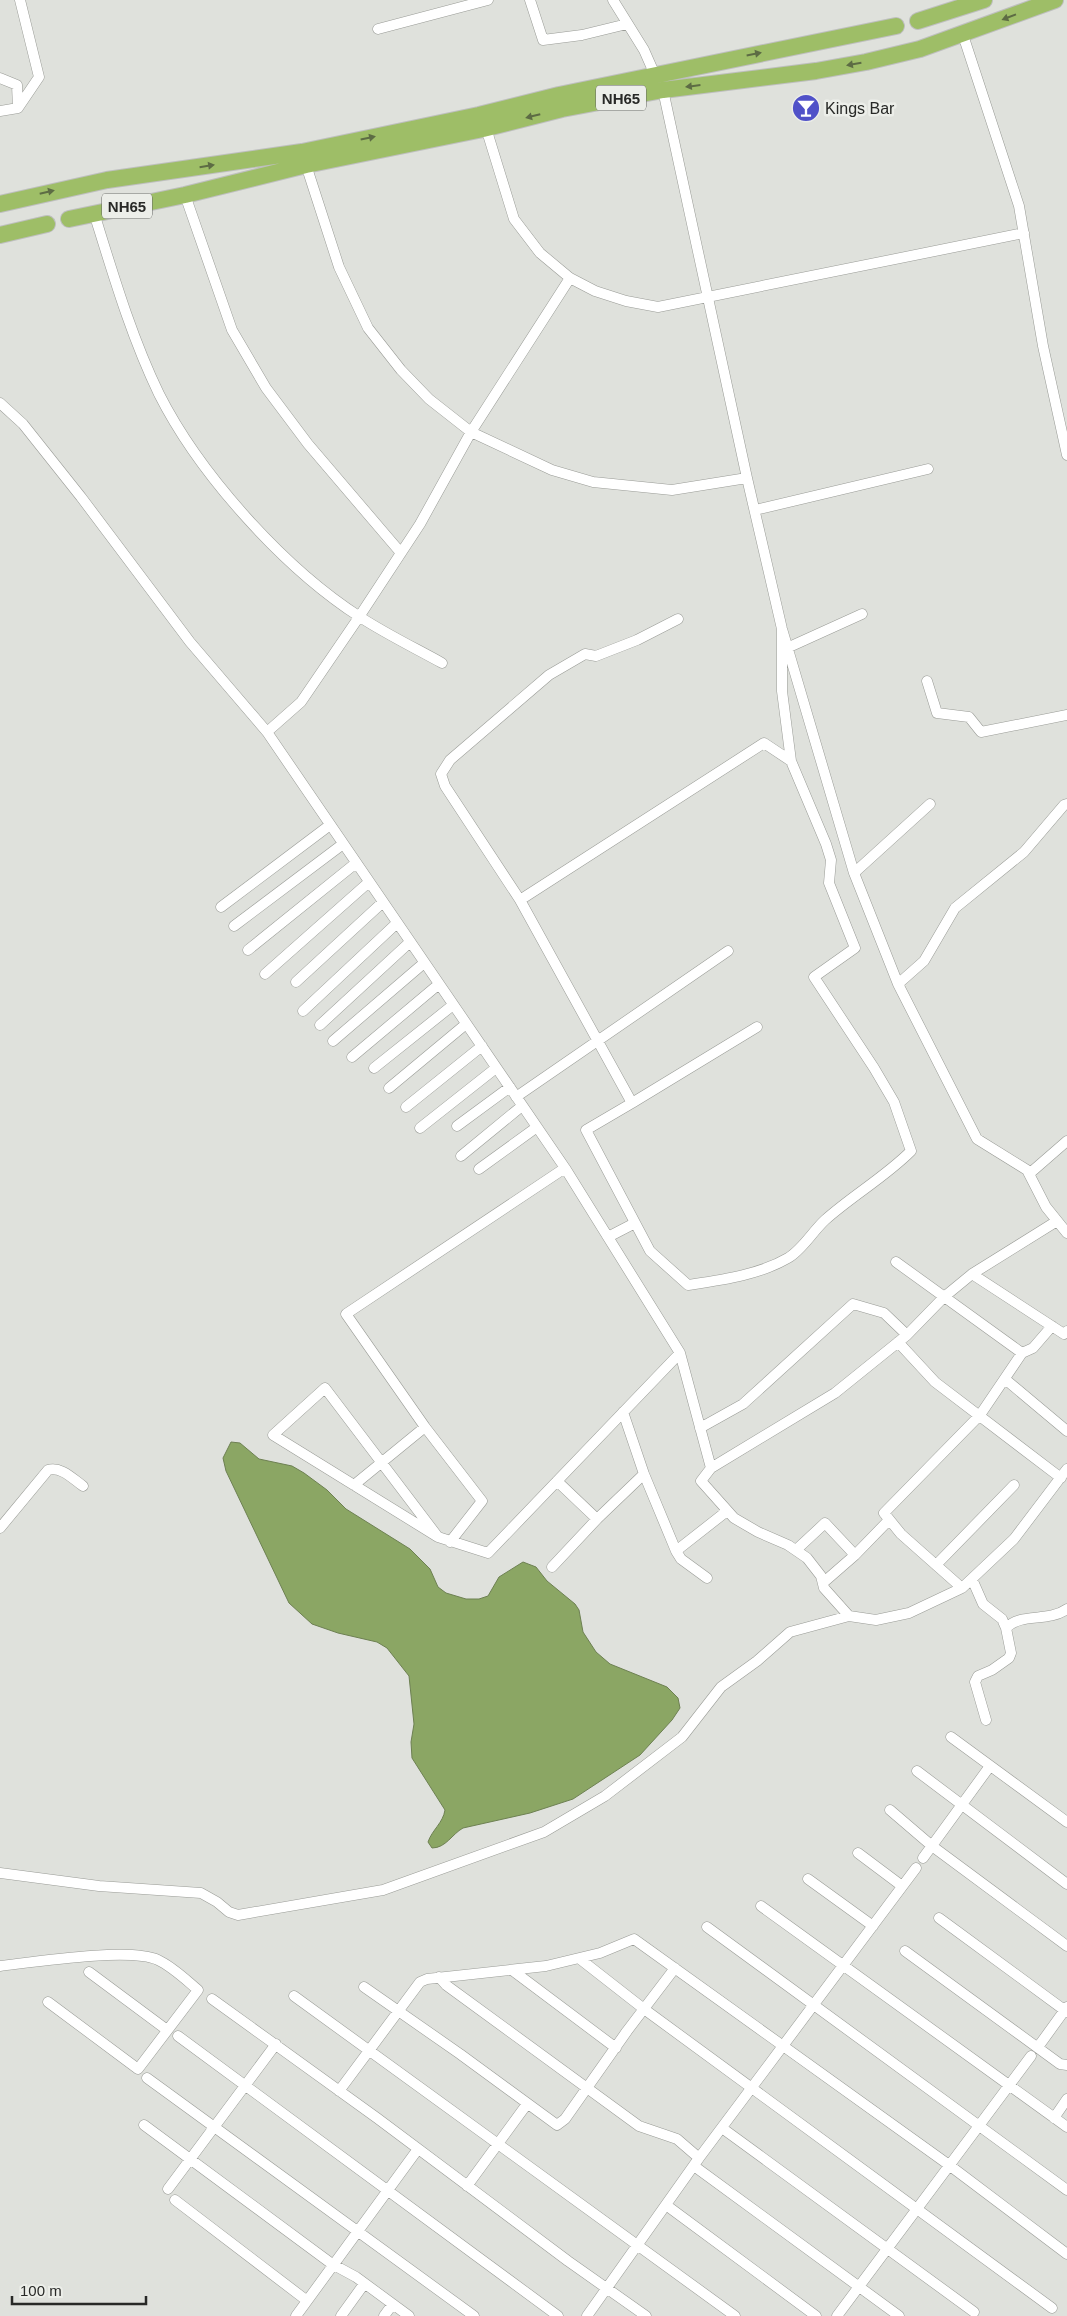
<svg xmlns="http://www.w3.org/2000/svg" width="1067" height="2316" font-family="Helvetica,sans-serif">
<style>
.water{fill:#8ba664;stroke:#6d8052}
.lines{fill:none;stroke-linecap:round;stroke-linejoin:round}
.minor-casing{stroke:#999b96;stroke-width:11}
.trunk-casing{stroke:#bebfbe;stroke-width:18}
.minor{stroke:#fff;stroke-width:10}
.trunk{stroke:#9ebe67;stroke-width:16}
.oneway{fill:#5d6c44}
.labels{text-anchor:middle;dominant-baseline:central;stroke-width:5;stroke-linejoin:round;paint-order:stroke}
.shield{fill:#eceee9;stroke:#636461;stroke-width:1}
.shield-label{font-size:15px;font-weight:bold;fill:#282927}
.poi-label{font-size:16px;fill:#282927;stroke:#eceee9;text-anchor:start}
</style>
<rect width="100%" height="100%" fill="#dfe1dc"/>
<path class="water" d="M231 1442 240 1443 259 1459 292 1466 304 1473 327 1490 346 1509 410 1549 430 1569 438 1587 446 1593 466 1599H479L488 1596 499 1577 523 1562 536 1567 547 1581 575 1604 579 1610 583 1632 596 1652 610 1664 667 1687 678 1698 680 1708 672 1720 640 1755 573 1799 530 1813 463 1828C452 1834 446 1848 432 1848L428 1842C432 1830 443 1823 445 1810L412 1758 411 1742 414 1724 409 1676 387 1648 377 1642 338 1633 312 1624 289 1603 226 1471 223 1458Z"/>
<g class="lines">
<defs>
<path id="minor" d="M530 0 543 40 582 35 627 24
M613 0 644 50 655 75
M378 29 488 0
M963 35 1019 206 1043 346 1067 455
M0 78 17 85 18 108 39 77 20 0
M663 90 747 478 782 629 854 873 898 984 977 1139 1027 1170 1046 1207 1067 1233
M0 111 18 108
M486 128 514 219 540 253 570 278 595 291 626 301 658 307 1024 233
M306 165 339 267 368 328 401 370 429 399 471 432 552 470 593 482 672 490 747 478
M185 195 232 330 266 388 308 444 401 553
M94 213C113 274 131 336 159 394 200 475 284 568 360 617 386 634 415 648 442 663
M0 403 23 424 81 497 190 642 267 732 565 1168 680 1353 711 1468 701 1481 734 1518 758 1532 788 1545 807 1558 821 1576 824 1588 849 1616
M755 510 928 469
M678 619 637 640 596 656 585 654 549 675 450 760 441 774 445 786 520 900 632 1103 586 1130 650 1251 688 1285C721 1280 759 1275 788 1258 802 1250 813 1231 825 1220 853 1195 885 1177 911 1151L894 1102 874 1068 814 977 855 948 829 883 831 860 826 844 791 761 782 691V629
M787 648 862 614
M927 681 937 713 969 717 981 732 1067 715
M267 732 301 702 359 617 420 524 471 432 570 278
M854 873 930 804
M520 900 764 743 791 761
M221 907 330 825
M234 926 343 844
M248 950 356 863
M265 974 369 882
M296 982 383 902
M898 984 924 961 955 908 1024 852 1064 805 1067 804
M303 1011 397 923
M320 1025 410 942
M333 1041 424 963
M352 1057 439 984
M374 1068 453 1005
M389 1088 466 1024
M516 1097 728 951
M632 1103 757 1027
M406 1107 482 1046
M457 1126 510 1087
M420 1128 496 1068
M461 1156 522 1106
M479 1169 537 1127
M1029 1174 1067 1141
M608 1237 635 1223
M896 1262 1022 1353
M972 1274 1064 1334 1067 1331
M898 1342 935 1382 1061 1478
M1005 1379 1067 1431
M623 1412 644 1474 676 1551 727 1511
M700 1428 743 1404 853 1304 884 1313 907 1335
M711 1468 835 1393 907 1335 944 1297 972 1274 1057 1221
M557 1481 597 1519
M354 1485 425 1427
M0 1528 48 1470C61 1466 73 1479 83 1486
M438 1537 325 1388 273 1435 438 1537 488 1553 680 1353
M450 1542 482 1501 425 1427 346 1314 565 1168
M796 1550 825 1523 855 1555
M676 1551 681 1559 707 1578
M936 1565 1014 1485
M552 1567 597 1519 644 1474
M972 1579 983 1604 1002 1619 1006 1628 1011 1653 1009 1658 992 1670 978 1676 975 1682 986 1720
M824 1582 855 1555 889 1520
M962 1588 901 1534 884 1513 980 1415 1022 1353 1033 1348 1052 1326
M1006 1628C1022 1612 1047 1623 1067 1609
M951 1737 1067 1822
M917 1771 1067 1884
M890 1810 932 1846 1067 1946
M858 1853 902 1886
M923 1858 990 1766
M0 1873 99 1886 201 1893 217 1902 229 1912 238 1915 383 1890 544 1832 605 1796 682 1737 721 1687 757 1661 790 1632 849 1616 876 1620 909 1613 962 1588 1014 1539 1067 1469
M808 1879 873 1926
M761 1906 1067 2127
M939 1918 1067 2012
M707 1927 1067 2190
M905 1951 1060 2064 1067 2065
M580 1959 644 2009 1052 2308
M0 1966C34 1962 130 1947 158 1960 173 1967 186 1980 198 1990L138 2069 48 2002
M512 1970 616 2048
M89 1972 167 2030
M439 1977 446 1985 639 2126 677 2139 699 2158
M364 1987 460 2054 557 2125 565 2119 627 2031 675 1968
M294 1996 735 2316
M212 1999 377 2118 568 2261 646 2316
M178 2036 558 2316
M1038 2047 1067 2007
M147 2078 474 2316
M339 2091 420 1982 427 1979 546 1966 600 1953 634 1939 949 2165 1067 2254
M1054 2118 1067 2099
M144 2125 332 2264 356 2277 409 2316
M722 2128 974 2312
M694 2166 899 2316
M467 2186 527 2104
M168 2189 276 2044
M175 2200 306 2300
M666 2205 816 2316
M296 2316 418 2149
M341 2316 364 2284
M384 2316 392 2305
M587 2316 699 2158 916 1868
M837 2316 1031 2056"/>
<path id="trunk" d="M918 21 984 0
M0 204 107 180 302 152 479 115 559 95 896 26
M69 219 185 195 306 165 483 129 562 109 663 90 816 71 866 62 920 49 1055 0
M0 235 47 224"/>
</defs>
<use href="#minor" class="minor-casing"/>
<use href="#trunk" class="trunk-casing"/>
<use href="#minor" class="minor"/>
<use href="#trunk" class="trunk"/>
</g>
<defs><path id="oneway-solid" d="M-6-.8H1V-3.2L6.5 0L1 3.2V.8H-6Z" transform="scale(1.25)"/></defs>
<g class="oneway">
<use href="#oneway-solid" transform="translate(1009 17) rotate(159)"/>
<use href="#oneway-solid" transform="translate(754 54) rotate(-11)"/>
<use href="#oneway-solid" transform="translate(854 64) rotate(170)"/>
<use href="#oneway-solid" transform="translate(693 86) rotate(173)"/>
<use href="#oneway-solid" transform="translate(533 116) rotate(166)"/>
<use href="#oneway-solid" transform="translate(368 138) rotate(-12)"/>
<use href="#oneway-solid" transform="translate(207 166) rotate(-9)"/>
<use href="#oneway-solid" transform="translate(47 192) rotate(-13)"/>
</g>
<defs>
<symbol id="bar-disc" viewBox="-11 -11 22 22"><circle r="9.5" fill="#5051c8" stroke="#eceee9"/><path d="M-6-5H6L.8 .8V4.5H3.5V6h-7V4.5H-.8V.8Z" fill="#fff"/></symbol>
</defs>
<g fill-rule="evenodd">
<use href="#bar-disc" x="790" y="92" width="32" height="32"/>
</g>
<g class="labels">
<g class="shield">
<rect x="596" y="85.5" width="50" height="25" rx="4"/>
<rect x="102" y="193.5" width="50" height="25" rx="4"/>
</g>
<g class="shield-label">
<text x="621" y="98">NH65</text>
<text x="127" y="206">NH65</text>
</g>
<g class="poi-label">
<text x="825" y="108">Kings Bar</text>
</g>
</g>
<path d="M12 2296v8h134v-8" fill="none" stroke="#282927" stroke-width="2.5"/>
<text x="20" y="2296" font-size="15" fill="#282927" stroke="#eceee9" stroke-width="4" paint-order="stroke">100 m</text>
</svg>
